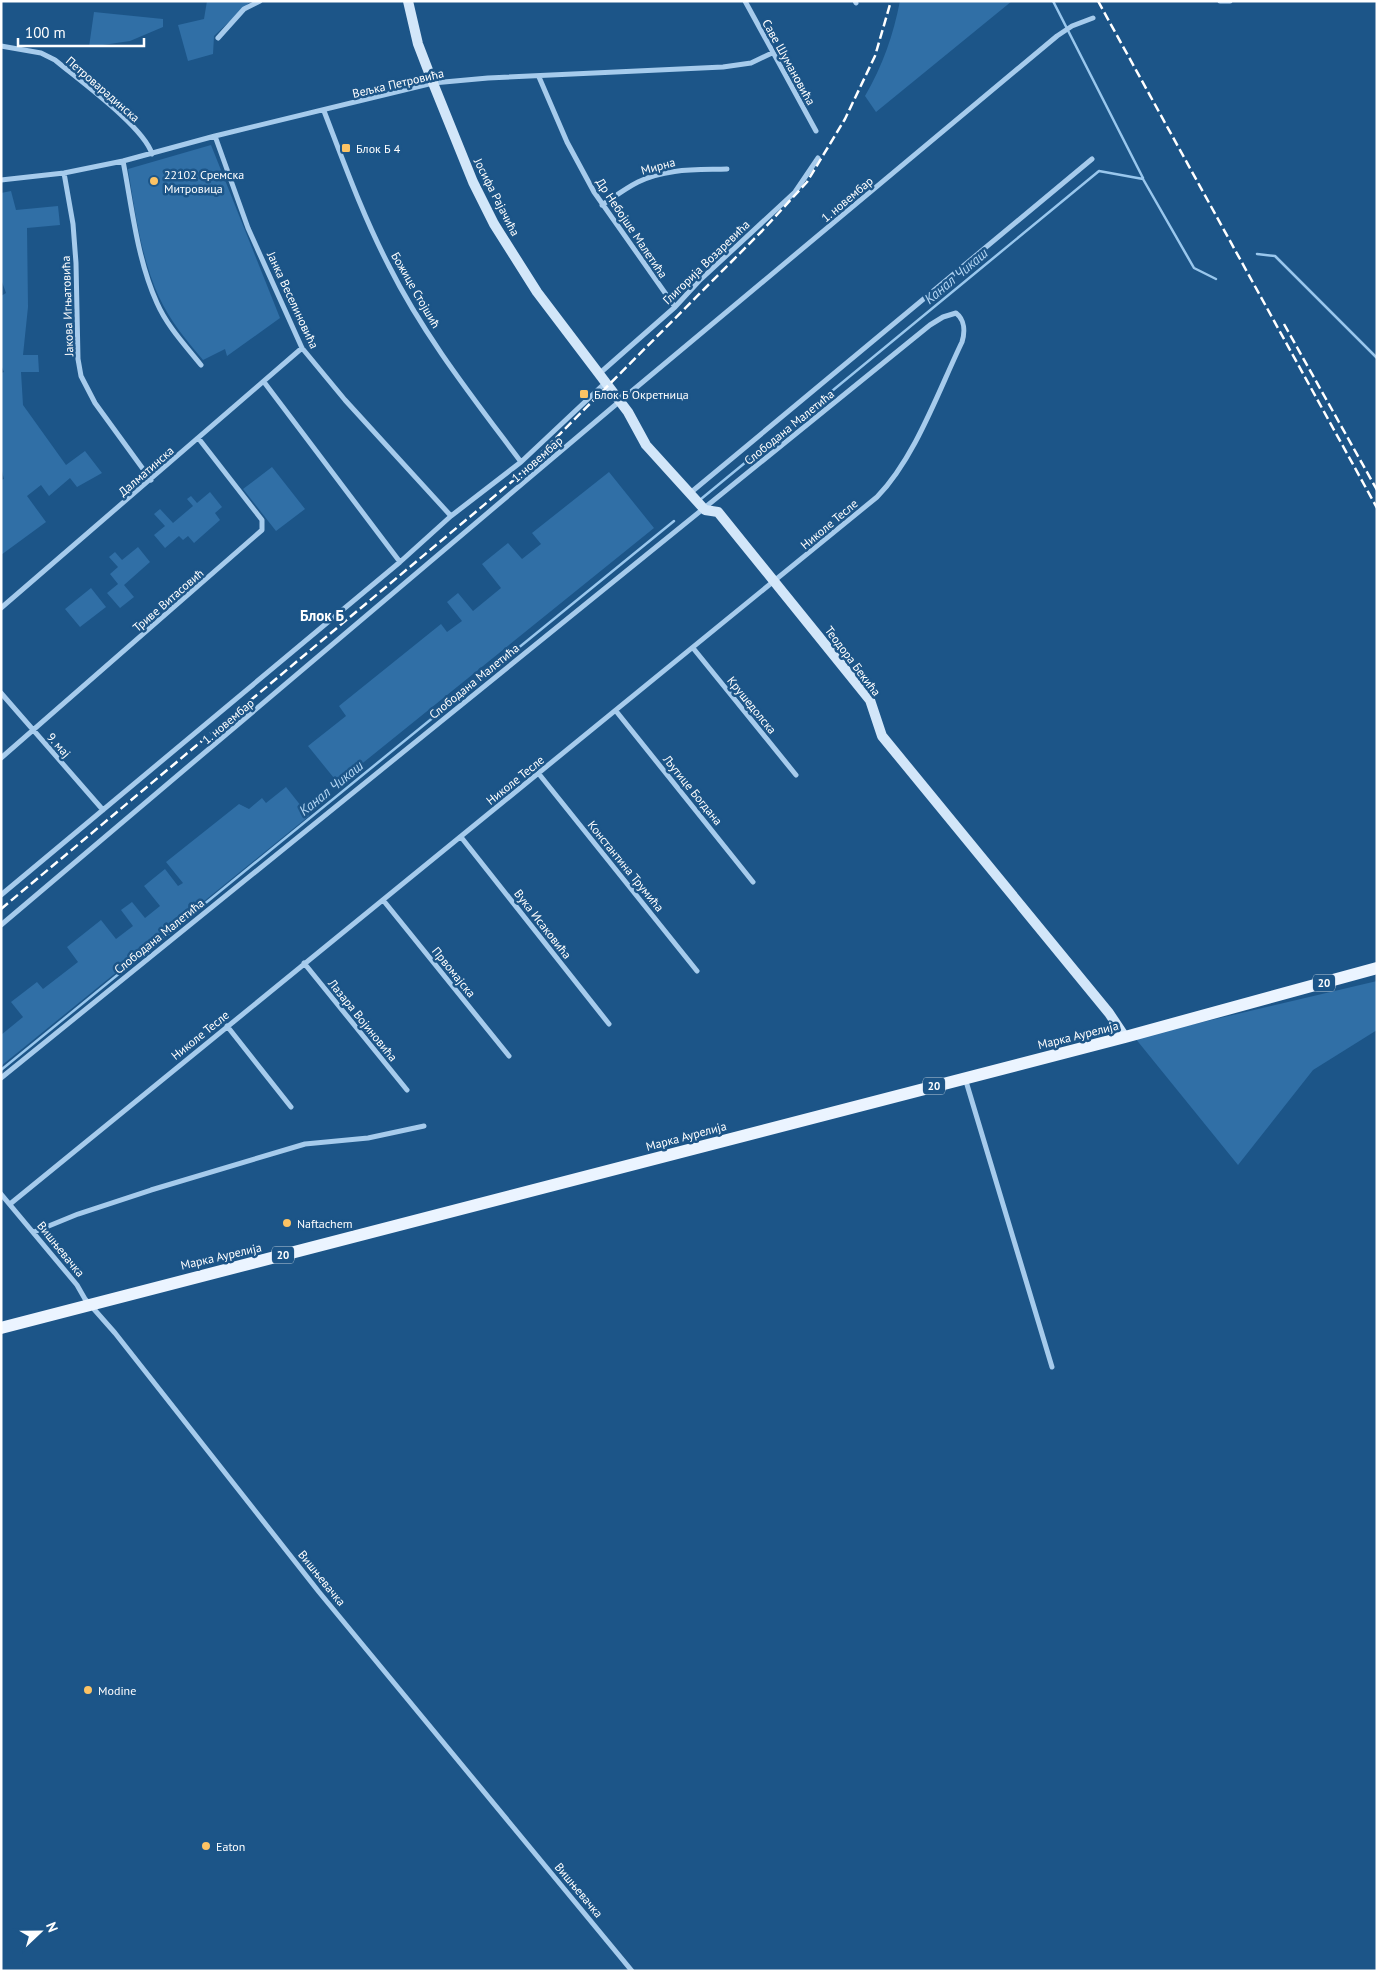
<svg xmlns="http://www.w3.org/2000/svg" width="1378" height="1972" font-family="'PT Sans',sans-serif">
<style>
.green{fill:#306fa6}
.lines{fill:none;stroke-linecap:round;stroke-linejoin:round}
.stream{stroke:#99c7ed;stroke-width:2.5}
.street{stroke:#a6cbec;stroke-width:5}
.secondary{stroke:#d2e6f9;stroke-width:10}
.primary{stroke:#ebf4ff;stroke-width:12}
.rail{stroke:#fff;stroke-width:2.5;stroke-dasharray:9 4;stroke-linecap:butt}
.poi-dot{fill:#fcc364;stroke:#1c5588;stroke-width:2}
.labels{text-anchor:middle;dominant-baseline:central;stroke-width:5;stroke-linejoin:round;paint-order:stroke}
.shield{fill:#1c5588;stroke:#bbccdb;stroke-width:1}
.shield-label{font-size:11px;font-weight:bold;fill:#fff}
.street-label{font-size:12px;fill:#fff;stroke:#1c5588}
.poi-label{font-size:12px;fill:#fff;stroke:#1c5588;text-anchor:start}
.water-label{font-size:14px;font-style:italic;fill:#b2d5f3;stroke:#1c5588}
.quarter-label{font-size:15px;font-weight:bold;fill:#fff;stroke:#1c5588}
</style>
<rect width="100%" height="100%" fill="#1c5588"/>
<path class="green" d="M207 1H251L214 36 213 54 188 61 178 25 204 19Z
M900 1H1012L876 112 865 96C883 65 893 36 900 1Z
M94 12 163 19V27L130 41 89 47Z
M211 145 280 318 227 356 225 349 203 360C187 341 170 321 159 297 141 258 135 211 128 169Z
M11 191 16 210 58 206 60 225 27 228 28 307 23 355H38L39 372H21L23 405 66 465 85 451 102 473 77 487 70 478 49 496 41 485 27 496 46 522 1 555V480L4 479 1 467V373L4 372 1 365V296L6 293 1 279V193Z
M272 467 305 509 276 531 243 489Z
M609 472 654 528 338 783 308 746 346 716 339 706 441 624 447 632 462 621 447 602 458 593 473 611 501 588 482 564 508 543 522 559 541 544 532 533Z
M210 492 222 507 215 513 220 520 194 543 188 536 183 540 179 536 165 548 154 535 165 526 154 514 160 509 173 523 193 506 187 499 191 496 197 503Z
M138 547 150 562 124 585 134 597 120 608 107 593 118 584 110 574 118 567 109 557 115 552 122 560Z
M91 588 106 607 80 627 65 609Z
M286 787 309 816 1 1066V1035L23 1017 11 1002 37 982 43 989 78 962 67 947 101 920 116 939 133 926 121 910 132 902 145 918 160 906 144 886 165 869 178 886 183 883 166 862 239 804 249 809 262 798 266 803Z
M1377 981V1030L1313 1070 1238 1165 1135 1038Z"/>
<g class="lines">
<path class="stream" d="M1053 1 1143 178
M1257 254 1275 256 1377 358
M701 499 1099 171 1143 179 1194 268 1216 279
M1 1070 674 521"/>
<path class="street" d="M745 1 816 131
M855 1 856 3
M1220 1H1230
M218 38 244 9 260 1
M1 46 41 53 55 60C79 80 144 127 152 154
M539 77 567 142 594 192 675 307
M324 111C344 163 363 216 389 266 424 336 474 399 521 462
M215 136 248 228 302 348 345 400 451 516
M123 161C132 207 137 259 157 303 167 326 185 345 201 365
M64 173 73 224 76 263 78 359 81 376 95 403 151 480
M1 180 64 173 123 161 215 136 433 83 488 78 723 67 751 63 772 53
M602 205C614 197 626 188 638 182 666 168 697 170 727 169
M600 373 675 307 699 281 795 192 818 158
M264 382 400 562
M689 494 1092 159
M1 608 302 348
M693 648 796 775
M1 693 103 810
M616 711 753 882
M1 758 262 530V520L199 439
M539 774 697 971
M461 837 609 1024
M1 895 400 562 451 516 521 462 605 383
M383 900 509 1056
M1 925 620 401 1057 36 1072 26 1093 18
M304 963 407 1090
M227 1026 291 1107
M1 1078 930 325 943 317 956 313C965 320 965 332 962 342 938 392 915 458 877 497L10 1204
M965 1078 1052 1367
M1 1194 77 1285 85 1299 115 1333 319 1592 632 1971
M34 1232 78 1214 151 1190 305 1144 368 1138 424 1126"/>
<path class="secondary" d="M408 1 418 44 433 83 473 182 494 224 537 292 628 412 646 445 705 510 718 512 870 700 882 736 1109 1013 1125 1037"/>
<path class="primary" d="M1 1328 1125 1037 1377 968"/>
<path class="rail" d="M1098 1 1377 508
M1284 324 1377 490
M1 909 515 479 762 231 807 182 845 119 875 56 891 1"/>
</g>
<g class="poi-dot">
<rect x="341" y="143" width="10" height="10" rx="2.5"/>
<circle cx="154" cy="181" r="5"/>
<rect x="579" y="389" width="10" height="10" rx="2.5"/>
<circle cx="287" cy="1223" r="5"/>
<circle cx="88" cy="1690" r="5"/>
<circle cx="206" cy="1846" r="5"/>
</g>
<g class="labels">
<g class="shield">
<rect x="1313" y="974.5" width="22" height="17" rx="4"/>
<rect x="923" y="1077.5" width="22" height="17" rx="4"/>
<rect x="272" y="1246.5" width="22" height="17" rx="4"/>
</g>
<g class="shield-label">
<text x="1324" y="983">20</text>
<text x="934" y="1086">20</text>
<text x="283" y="1255">20</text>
</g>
<g class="street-label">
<text transform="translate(789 62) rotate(61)">Саве Шумановића</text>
<text transform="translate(398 83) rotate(-13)">Вељка Петровића</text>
<text transform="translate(103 89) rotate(41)">Петроварадинска</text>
<text transform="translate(658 166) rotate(-15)">Мирна</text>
<text transform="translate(497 197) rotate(63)">Јосифа Рајачића</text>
<text transform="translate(847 199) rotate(-40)">1. новембар</text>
<text transform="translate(632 228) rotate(56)">Др Небојше Малетића</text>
<text transform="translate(706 262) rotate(-44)">Глигорија Возаревића</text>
<text transform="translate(416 290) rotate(60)">Божице Стојшић</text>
<text transform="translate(293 300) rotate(65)">Јанка Веселиновића</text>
<text transform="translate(67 306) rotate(-92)">Јакова Игњатовића</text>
<text transform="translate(789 427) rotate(-39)">Слободана Малетића</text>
<text transform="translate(537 459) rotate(-41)">1. новембар</text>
<text transform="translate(146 471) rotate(-41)">Далматинска</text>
<text transform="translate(829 524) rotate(-40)">Николе Тесле</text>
<text transform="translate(168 600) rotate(-41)">Триве Витасовић</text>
<text transform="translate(853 661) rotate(53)">Теодора Бекића</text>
<text transform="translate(474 681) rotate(-39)">Слободана Малетића</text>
<text transform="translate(752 705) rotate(51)">Крушедолска</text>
<text transform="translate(228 721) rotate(-40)">1. новембар</text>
<text transform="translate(59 745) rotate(48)">9. мај</text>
<text transform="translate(515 780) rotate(-39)">Николе Тесле</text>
<text transform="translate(693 790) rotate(51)">Љутице Богдана</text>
<text transform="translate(626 866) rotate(51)">Константина Трумића</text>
<text transform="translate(543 924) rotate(52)">Вука Исаковића</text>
<text transform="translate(159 936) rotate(-39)">Слободана Малетића</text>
<text transform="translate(454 972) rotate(51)">Првомајска</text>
<text transform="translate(363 1020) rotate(51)">Лазара Војиновића</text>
<text transform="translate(200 1035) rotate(-39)">Николе Тесле</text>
<text transform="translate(1078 1035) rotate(-14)">Марка Аурелија</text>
<text transform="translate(686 1136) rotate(-15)">Марка Аурелија</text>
<text transform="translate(61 1249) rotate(51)">Вишњевачка</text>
<text transform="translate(221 1256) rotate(-13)">Марка Аурелија</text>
<text transform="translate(322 1578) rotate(51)">Вишњевачка</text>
<text transform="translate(579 1890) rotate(50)">Вишњевачка</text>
</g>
<g class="poi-label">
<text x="356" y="148">Блок Б 4</text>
<text x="164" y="174">22102 Сремска<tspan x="164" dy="14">Митровица</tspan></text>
<text x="594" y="394">Блок Б Окретница</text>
<text x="297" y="1223">Naftachem</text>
<text x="98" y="1690">Modine</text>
<text x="216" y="1846">Eaton</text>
</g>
<g class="water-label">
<text transform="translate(956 276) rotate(-40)">Канал Чикаш</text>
<text transform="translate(331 788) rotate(-39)">Канал Чикаш</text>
</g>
<g class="quarter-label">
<text x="322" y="615">Блок Б</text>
</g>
</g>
<rect width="1378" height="1972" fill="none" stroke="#ffffff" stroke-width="5"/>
<g transform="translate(40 1932) rotate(68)" stroke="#1c5588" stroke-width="4" paint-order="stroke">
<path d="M0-4L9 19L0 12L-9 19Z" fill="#ffffff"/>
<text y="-8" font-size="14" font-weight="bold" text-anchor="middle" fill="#ffffff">N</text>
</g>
<path d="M18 38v8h126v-8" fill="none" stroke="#ffffff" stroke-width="2.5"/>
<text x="25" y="38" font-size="15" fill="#ffffff" stroke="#1c5588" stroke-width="4" paint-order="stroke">100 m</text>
</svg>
